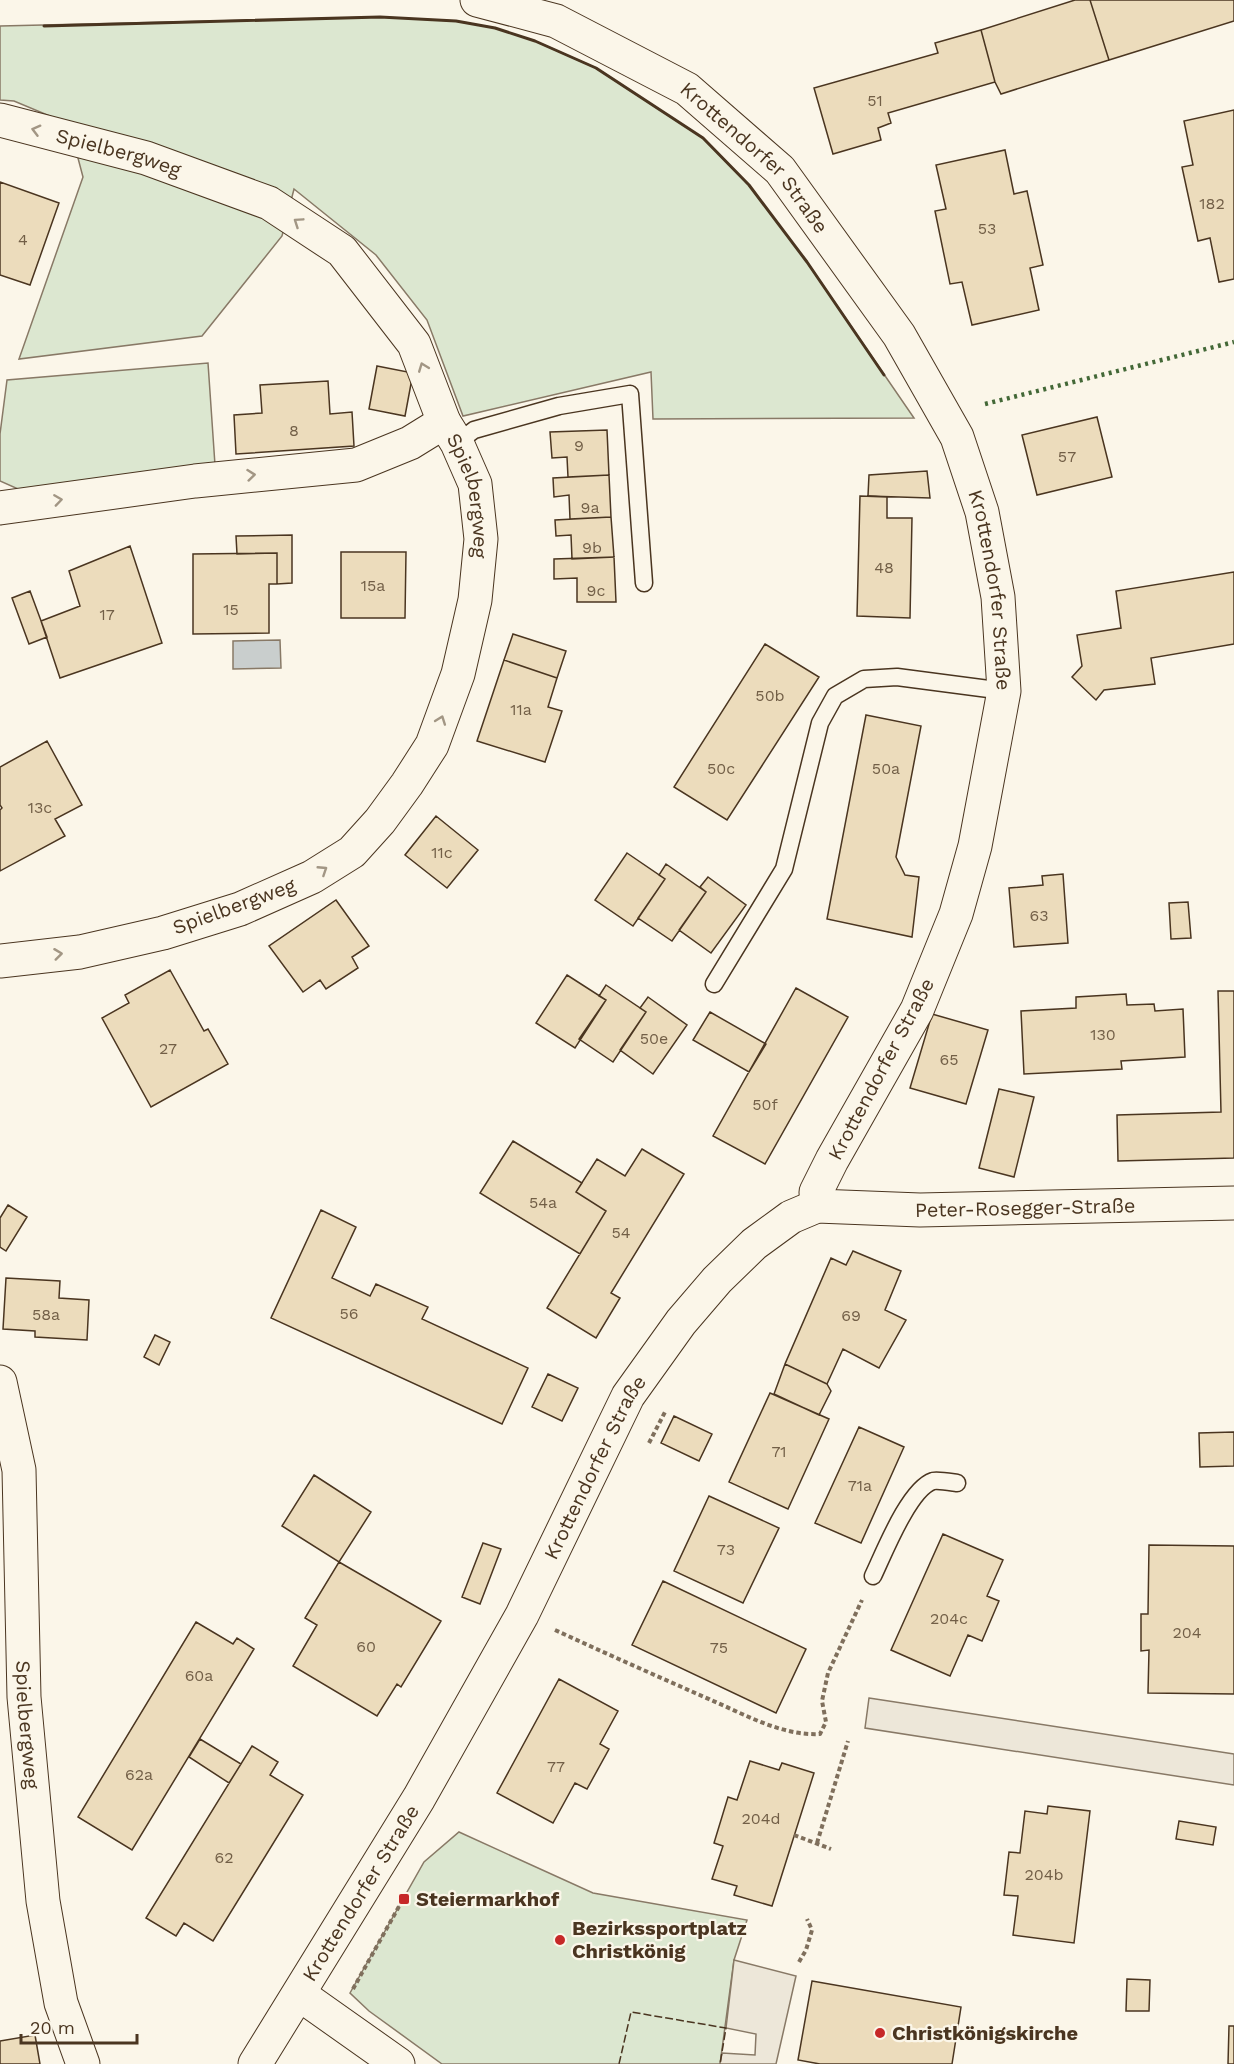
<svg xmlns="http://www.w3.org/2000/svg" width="1234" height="2064" font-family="'Work Sans',sans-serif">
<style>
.green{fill:#dce7d0;stroke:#887966;stroke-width:1.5}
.parking{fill:#ede7d9;stroke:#887966;stroke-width:1.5}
.water{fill:#c9cecd;stroke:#887966;stroke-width:1.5}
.building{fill:#ecdcbc;stroke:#4a3520;stroke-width:1.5}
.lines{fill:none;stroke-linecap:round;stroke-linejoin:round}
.service-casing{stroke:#4a3520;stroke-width:19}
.minor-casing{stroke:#4a3520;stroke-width:35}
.path{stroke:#7f6f5c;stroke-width:4;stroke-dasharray:4.5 3;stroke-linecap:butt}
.service{stroke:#fbf6e9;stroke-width:16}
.minor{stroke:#fbf6e9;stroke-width:33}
.hedge{stroke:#436837;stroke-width:4.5;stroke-dasharray:3 4.5;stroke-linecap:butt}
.fence{stroke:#4a3520;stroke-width:1.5;stroke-dasharray:8 3;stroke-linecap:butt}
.wall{stroke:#4a3520;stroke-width:3}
.oneway{stroke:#a29684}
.poi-dot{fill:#c62828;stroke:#fbf6e9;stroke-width:2}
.labels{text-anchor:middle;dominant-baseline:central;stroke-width:4.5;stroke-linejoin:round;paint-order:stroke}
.number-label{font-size:16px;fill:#725f47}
.street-label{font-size:20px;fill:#4a3520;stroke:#fbf6e9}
.poi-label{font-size:20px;font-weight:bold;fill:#4a3520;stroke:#fbf6e9;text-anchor:start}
</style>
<rect width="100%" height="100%" fill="#fbf6e9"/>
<path class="green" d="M380 17 456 21 495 28 535 41 596 68 703 138 749 185 807 262 914 418 653 419 651 372 463 416 427 320 376 255 294 189 282 236 202 336 19 359 83 177 69 124 14 101 0 100V26Z
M208 363 215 465 27 493 0 481V434L7 380Z
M459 1832 593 1893 747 1920 734 1960 720 2064H442L369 2011 350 1993 424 1862Z"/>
<path class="parking" d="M869 1698 1234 1754V1785L865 1728Z
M734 1960 796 1976 776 2064H720L722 2053 755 2055 756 2034 726 2028Z"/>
<path class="water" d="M280 640 281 668 233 669V641Z"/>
<path class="building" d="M1075 0H1090L1109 60 1001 94 995 82 981 30Z
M1090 0H1234V21L1109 60Z
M981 30 995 82 888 113 891 123 878 128 881 140 833 154 814 88 938 53 935 43Z
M1234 110V279L1219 282 1210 238 1198 241 1182 167 1193 165 1184 121Z
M1005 150 1014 194 1027 191 1043 265 1030 268 1039 310 972 325 962 282 950 284 935 211 946 209 936 165Z
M0 182 59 203 30 285 0 275Z
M377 366 413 373 405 416 369 409Z
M328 381 330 414 352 412 354 446 236 454 234 415 262 413 260 385Z
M1097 417 1112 477 1037 495 1022 435Z
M607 430 609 475 568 477 567 457 552 458 550 432Z
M927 471 930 498 868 496 869 475Z
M609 475 611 517 570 519 569 495 554 497 553 478Z
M860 496 887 497V518H912L910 618 857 616Z
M611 517 614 557 572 559 571 535 556 536 555 520Z
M292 535V583L277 584V553L237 554 236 536Z
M130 546 162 643 60 678 41 621 80 606 69 571Z
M341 552H406L405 618H341Z
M277 553V584H269V633L193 634V554Z
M614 557 616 602H577V578L554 579V559Z
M1234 572V644L1151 658 1155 684 1104 690 1096 700 1072 677 1082 666 1077 635 1121 628 1116 591Z
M30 591 47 637 29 644 12 598Z
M513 634 566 651 557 678 504 660Z
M765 644 819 677 727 820 674 787Z
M504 660 557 678 548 707 562 711 545 762 477 741Z
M866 715 921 726 896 857 905 875 919 877 912 937 827 919Z
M47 741 82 805 55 819 65 836 0 871V810L2 808 0 805V767Z
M436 816 478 850 447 888 405 855Z
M627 853 665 879 633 926 595 900Z
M666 864 706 892 672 941 638 918 665 879 659 875Z
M1063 874 1068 943 1014 947 1009 888 1043 885 1042 876Z
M708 877 746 905 711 953 679 930 706 892 700 887Z
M336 900 369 946 352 957 358 968 326 989 320 980 303 992 269 946Z
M1188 902 1191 938 1171 939 1169 903Z
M170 970 204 1031 208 1029 228 1064 151 1107 102 1018 129 1003 125 995Z
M567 975 606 1000 575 1048 536 1023Z
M606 985 646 1012 613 1062 579 1039 606 1000 599 996Z
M796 988 848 1017 765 1164 713 1136Z
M1218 991H1234V1158L1118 1161 1117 1115 1221 1112Z
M1126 994 1127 1005 1154 1004 1155 1011 1183 1009 1185 1057 1121 1061 1122 1069 1024 1074 1021 1011 1076 1008V997Z
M648 997 687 1025 653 1074 620 1050 646 1012 640 1008Z
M710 1012 766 1044 749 1072 693 1040Z
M932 1014 988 1030 966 1104 910 1088Z
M999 1089 1034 1097 1014 1177 979 1168Z
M513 1141 582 1183 576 1192 606 1211 580 1254 480 1193Z
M642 1149 684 1174 611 1293 620 1298 596 1338 547 1308 606 1211 576 1192 597 1159 625 1176Z
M8 1205 27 1217 6 1251 0 1247V1218Z
M321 1210 356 1227 332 1278 370 1296 376 1284 428 1307 422 1319 528 1368 502 1424 271 1318Z
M853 1251 901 1271 885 1310 906 1320 879 1368 843 1349 827 1384 785 1364 831 1258 846 1265Z
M6 1278 60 1281 59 1298 89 1300 87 1340 35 1337V1331L3 1329Z
M155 1335 170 1342 159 1365 144 1357Z
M785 1364 827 1384 831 1391 819 1415 774 1394Z
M548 1374 578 1388 562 1421 532 1407Z
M770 1393 829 1419 788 1509 729 1482Z
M674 1416 712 1434 699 1461 661 1443Z
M859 1427 904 1447 861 1543 815 1523Z
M1234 1432V1466L1200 1467 1199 1433Z
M314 1475 371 1512 339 1562 282 1526Z
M709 1496 779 1528 743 1603 674 1571Z
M943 1534 1003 1560 987 1596 999 1601 982 1641 968 1635 950 1676 891 1650Z
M483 1543 501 1549 480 1604 462 1597Z
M1149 1545 1234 1546V1694L1148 1693 1149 1650 1141 1651V1614H1148Z
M339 1562 441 1621 401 1687 397 1684 377 1716 293 1666 317 1625 305 1618Z
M663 1581 806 1649 776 1713 632 1645Z
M196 1622 233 1644 237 1638 254 1649 132 1850 78 1817Z
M559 1679 618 1711 600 1744 609 1749 587 1789 575 1783 553 1823 497 1793Z
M200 1739 241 1764 229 1783 189 1757Z
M252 1746 278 1762 270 1775 303 1795 213 1941 184 1923 176 1936 146 1918Z
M750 1761 779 1770 782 1763 814 1773 772 1906 734 1895 737 1886 712 1879 723 1846 714 1843 728 1797 737 1800Z
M1048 1806 1090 1811 1074 1943 1013 1935 1018 1896 1004 1895 1009 1852 1020 1853 1025 1811 1047 1814Z
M1179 1821 1216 1827 1213 1845 1176 1839Z
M1127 1979 1150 1980 1149 2011H1126Z
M812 1981 961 2007 952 2064H820L798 2060Z
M1229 2026H1234V2064H1228Z
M35 2035 40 2064H0V2041Z"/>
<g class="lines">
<defs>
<path id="service" d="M457 443 474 430 559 406 630 394 644 583
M714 984 784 869 820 723 835 696 864 679 897 677 1004 691
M873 1576C884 1553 909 1489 933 1481 939 1480 950 1482 957 1483"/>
<g id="minor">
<path id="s1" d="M477 0 556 21 687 89 780 170 899 335 957 437 982 512 998 597 1004 691 975 846 956 914 917 1010 832 1160 816 1192 817 1206"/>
<path id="s2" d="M0 120 146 158 269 203 342 251 414 344 444 422 457 443 475 484 481 539 475 600 458 674 432 745 407 784 380 821 352 852 312 877 240 909 163 933 80 952 0 961"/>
<path d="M0 508 195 481 356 465 410 443 444 422"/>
<path id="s3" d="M0 1382 19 1470 24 1697 43 1901 61 2003 83 2064"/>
<path d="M299 1994 398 2064"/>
<path id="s4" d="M255 2064 419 1798 522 1615 628 1396 681 1322 717 1280 754 1244 791 1217 817 1206 920 1210 1234 1203"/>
</g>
</defs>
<use href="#service" class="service-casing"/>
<use href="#minor" class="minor-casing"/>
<path class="path" d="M649 1443 666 1410
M555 1630C607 1654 659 1677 711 1700 746 1715 782 1736 820 1734L826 1722 822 1701 828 1673 862 1600
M794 1835 831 1849
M817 1843 848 1741
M799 1962 806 1950 812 1930 807 1919
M353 1989 402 1901"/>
<use href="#service" class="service"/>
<use href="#minor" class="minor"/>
<path class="hedge" d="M985 404 1234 342"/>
<path class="fence" d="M619 2064 631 2012 726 2028 720 2064"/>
<path class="wall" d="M44 26 380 17 456 21 495 28 535 41 596 68 703 138 749 185 807 262 884 375"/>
</g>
<defs><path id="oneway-chevron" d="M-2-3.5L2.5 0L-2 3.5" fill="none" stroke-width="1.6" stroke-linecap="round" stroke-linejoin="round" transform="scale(1.5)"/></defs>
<g class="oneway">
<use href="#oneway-chevron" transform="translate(36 130) rotate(-165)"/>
<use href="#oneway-chevron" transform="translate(298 222) rotate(-146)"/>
<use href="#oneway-chevron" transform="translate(423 367) rotate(-111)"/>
<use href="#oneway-chevron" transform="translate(251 475) rotate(-6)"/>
<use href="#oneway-chevron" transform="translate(58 500) rotate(-8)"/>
<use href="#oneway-chevron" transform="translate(441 720) rotate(-70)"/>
<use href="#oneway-chevron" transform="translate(323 870) rotate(-33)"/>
<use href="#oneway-chevron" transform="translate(58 954) rotate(-7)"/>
</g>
<g class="poi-dot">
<rect x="398" y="1893" width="12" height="12" rx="3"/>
<circle cx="560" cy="1940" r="6"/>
<circle cx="880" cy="2033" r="6"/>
</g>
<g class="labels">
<g class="number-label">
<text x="875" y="100">51</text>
<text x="1212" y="203">182</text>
<text x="987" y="228">53</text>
<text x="23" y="239">4</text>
<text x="294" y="430">8</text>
<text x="579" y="445">9</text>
<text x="1067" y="456">57</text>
<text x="590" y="507">9a</text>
<text x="592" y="547">9b</text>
<text x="884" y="567">48</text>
<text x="373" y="585">15a</text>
<text x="596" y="590">9c</text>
<text x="231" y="609">15</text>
<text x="107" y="614">17</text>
<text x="770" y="695">50b</text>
<text x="521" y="709">11a</text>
<text x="721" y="768">50c</text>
<text x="886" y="768">50a</text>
<text x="40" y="807">13c</text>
<text x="442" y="852">11c</text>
<text x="1039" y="915">63</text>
<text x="1103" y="1034">130</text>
<text x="654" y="1038">50e</text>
<text x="168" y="1048">27</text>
<text x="949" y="1059">65</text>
<text x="765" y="1104">50f</text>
<text x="543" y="1202">54a</text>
<text x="621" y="1232">54</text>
<text x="349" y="1313">56</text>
<text x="46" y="1314">58a</text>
<text x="851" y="1315">69</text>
<text x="779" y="1451">71</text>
<text x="860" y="1485">71a</text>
<text x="726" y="1549">73</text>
<text x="949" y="1618">204c</text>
<text x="1187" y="1632">204</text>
<text x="366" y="1646">60</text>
<text x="719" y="1647">75</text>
<text x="199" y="1675">60a</text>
<text x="556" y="1766">77</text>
<text x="139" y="1774">62a</text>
<text x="761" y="1818">204d</text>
<text x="224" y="1857">62</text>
<text x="1044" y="1874">204b</text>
</g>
<g class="street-label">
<text stroke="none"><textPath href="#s2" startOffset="123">Spielbergweg</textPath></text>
<text stroke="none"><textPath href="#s1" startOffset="326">Krottendorfer Straße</textPath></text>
<text stroke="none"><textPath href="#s2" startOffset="650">Spielbergweg</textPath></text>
<text stroke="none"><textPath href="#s1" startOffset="831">Krottendorfer Straße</textPath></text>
<text transform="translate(234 906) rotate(-20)">Spielbergweg</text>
<text transform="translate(881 1069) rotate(-62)">Krottendorfer Straße</text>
<text stroke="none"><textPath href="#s4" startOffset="1246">Peter-Rosegger-Straße</textPath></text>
<text stroke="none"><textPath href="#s4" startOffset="687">Krottendorfer Straße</textPath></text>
<text stroke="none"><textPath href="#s3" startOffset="345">Spielbergweg</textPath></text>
<text stroke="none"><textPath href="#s4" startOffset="201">Krottendorfer Straße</textPath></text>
</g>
<g class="poi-label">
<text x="416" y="1899">Steiermarkhof</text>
<text x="572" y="1928">Bezirkssportplatz<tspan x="572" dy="23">Christkönig</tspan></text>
<text x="892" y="2033">Christkönigskirche</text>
</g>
</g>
<path d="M21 2034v9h116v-9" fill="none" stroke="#4a3520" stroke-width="3"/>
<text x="30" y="2034" font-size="18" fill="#4a3520" stroke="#fbf6e9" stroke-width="4.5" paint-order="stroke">20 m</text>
</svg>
